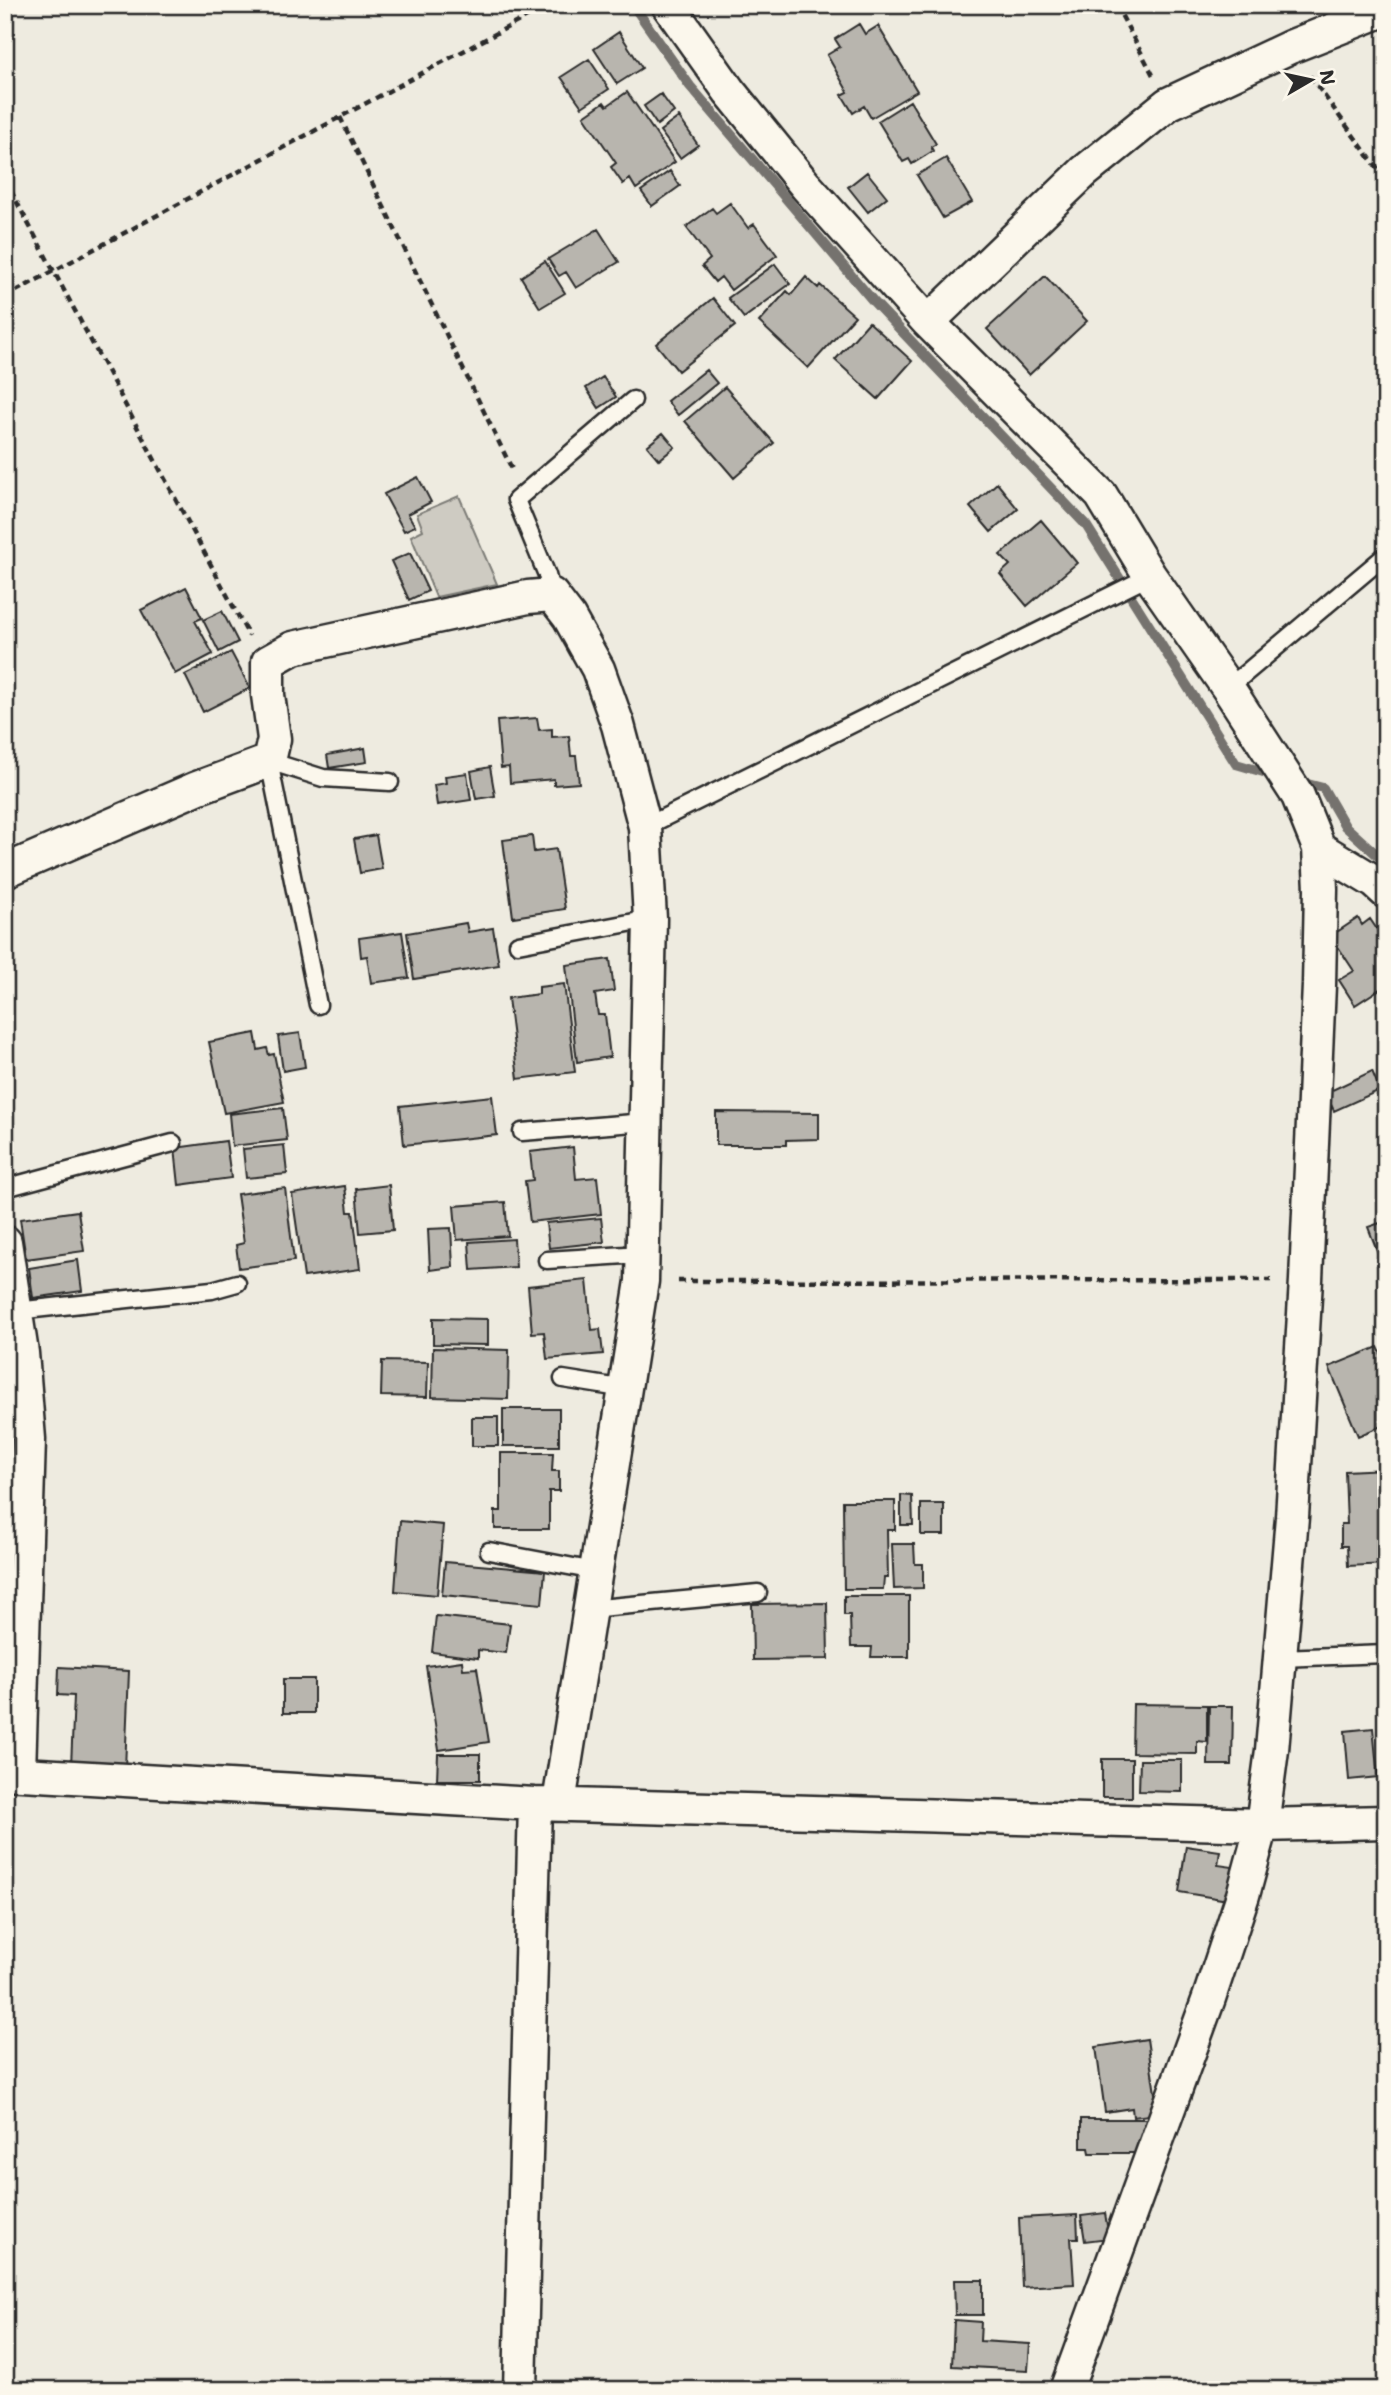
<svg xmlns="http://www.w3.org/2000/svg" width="1391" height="2395" font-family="'Shantell Sans',sans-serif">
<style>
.green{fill:#cecbc2;stroke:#7c7b76;stroke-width:2}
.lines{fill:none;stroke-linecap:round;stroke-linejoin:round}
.stream{stroke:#74726e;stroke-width:10}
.building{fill:#b8b5ae;stroke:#2b2b2b;stroke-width:2}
.service-casing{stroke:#2b2b2b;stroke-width:21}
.minor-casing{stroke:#2b2b2b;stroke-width:37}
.path{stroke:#2b2b2b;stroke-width:4.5;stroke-dasharray:7 5;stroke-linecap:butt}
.service{stroke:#fbf7ec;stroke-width:16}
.minor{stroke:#fbf7ec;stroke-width:32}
</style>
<rect width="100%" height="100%" fill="#eeebe0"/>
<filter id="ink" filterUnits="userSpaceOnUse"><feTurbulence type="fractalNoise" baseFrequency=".0143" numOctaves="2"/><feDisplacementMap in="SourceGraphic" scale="14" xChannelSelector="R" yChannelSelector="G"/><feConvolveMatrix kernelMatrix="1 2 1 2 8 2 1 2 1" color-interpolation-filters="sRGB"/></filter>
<g filter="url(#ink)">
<path class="green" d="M459 496 497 584 436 597 411 536 423 530 417 514Z"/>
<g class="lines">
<path class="stream" d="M633 5 690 86 874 302 1086 525 1236 764 1277 776
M1296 781 1323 788 1345 826 1386 863"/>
</g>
<path class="building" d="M859 24 865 34 878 26 917 91 871 118 864 106 853 113 842 95 848 92 827 55 840 47 835 39Z
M619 32 642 68 617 84 594 49Z
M589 59 609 89 582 107 561 77Z
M627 92 675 162 636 189 630 179 623 184 611 167 616 163 584 116 604 102 607 106Z
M661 94 674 112 657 125 644 106Z
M910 101 936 144 931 147 933 151 912 164 909 159 903 162 878 121Z
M679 117 698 145 680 158 660 131Z
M946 158 972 202 943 218 917 175Z
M670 171 680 186 652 206 641 191Z
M867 172 887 197 868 212 848 187Z
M730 203 748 228 754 224 777 255 731 290 721 277 715 282 702 266 710 259 686 227 712 208 716 213Z
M598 229 619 262 576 288 566 272 559 276 548 259Z
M545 261 565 293 540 308 521 277Z
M775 264 790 284 744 318 728 298Z
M1045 276 1087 321 1029 375 987 329Z
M806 277 818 288 820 285 855 316 808 368 759 322 787 291 791 295Z
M713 298 735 326 678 371 656 344Z
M869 322 912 361 878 399 835 360Z
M706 370 717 383 678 415 667 401Z
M603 377 616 397 599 408 586 388Z
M725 387 774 443 734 478 685 421Z
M663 433 675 447 659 460 647 446Z
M418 477 431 502 408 514 415 526 404 531 384 494Z
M997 483 1018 509 991 532 970 507Z
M1041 520 1077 563 1027 606 1000 574 1010 565 1000 555Z
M410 553 428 591 409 600 391 561Z
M186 587 202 618 195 621 213 654 175 674 141 610Z
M222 611 238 642 219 652 203 620Z
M231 652 250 688 203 712 185 675Z
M537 718 539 730 552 729V737L569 736 571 756H576L579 783 554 785V779L510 783 509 767 501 768 497 721Z
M365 748 367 762 329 768 327 755Z
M490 767 495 796 476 799 471 771Z
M467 773 471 800 437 805 434 785 446 783 445 776Z
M376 835 382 869 360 873 354 839Z
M532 836 534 852 556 849 565 909 513 917 503 840Z
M1358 918 1362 925 1370 919 1383 938 1386 936V985L1355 1005 1339 980 1354 971 1331 936Z
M466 923 468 932 493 928 499 965 414 979 407 933Z
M402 932 409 978 371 983 367 956 361 957 359 938Z
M610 959 614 991 595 994 598 1015H605L610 1057 577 1062 566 965Z
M564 984 575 1072 518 1079 508 998 539 994V987Z
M255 1033 258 1050 267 1048 269 1055 274 1054 284 1102 224 1113 209 1042Z
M300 1033 305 1067 283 1071 278 1036Z
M1372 1071 1380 1090 1334 1111 1326 1093Z
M492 1096 497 1135 404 1145 400 1106Z
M283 1108 287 1140 232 1146 229 1114Z
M716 1112 819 1113V1139L786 1140V1145H716Z
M226 1141 231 1178 179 1185 175 1148Z
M284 1145 287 1174 246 1178 243 1149Z
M573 1147 576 1179 597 1177 601 1214 530 1222 525 1181 533 1180 530 1152Z
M389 1185 393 1230 360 1233 356 1189Z
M345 1186 348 1212H353L360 1269 304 1277 292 1194Z
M285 1188 294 1261 239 1268 236 1245 244 1243 237 1194Z
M505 1202 508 1236 457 1240 454 1206Z
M78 1211 84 1251 26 1259 20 1219Z
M601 1218 604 1242 549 1248 546 1223Z
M1386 1221V1286L1379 1268 1383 1266 1368 1227Z
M451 1228 453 1267 430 1270 428 1229Z
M514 1239 516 1267 471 1270 469 1242Z
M78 1260 82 1291 33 1298 29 1268Z
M587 1280 592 1330 600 1329 603 1354 547 1359 544 1332 532 1333 528 1286Z
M433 1318 488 1319V1345L433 1344Z
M1378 1347 1386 1365V1424L1358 1436 1329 1367Z
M433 1348 509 1350 508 1399 432 1397Z
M382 1361 428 1362 427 1397 381 1396Z
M503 1409H559V1446H503Z
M472 1417H498V1446H472Z
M501 1453H553L552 1471H559V1491H549V1529H495V1511H501Z
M1386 1469V1564L1348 1566 1347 1546H1341V1524H1347L1345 1471Z
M901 1495 912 1496 913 1525H901Z
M843 1501H895V1530H887L888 1578H884L883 1589H844Z
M921 1504H944V1535H921Z
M400 1521 443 1525 437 1595 395 1591Z
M892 1544H914L915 1564H923V1588L894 1589Z
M445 1562 545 1571 542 1604 442 1595Z
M844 1596H909V1657H871L872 1647H851L850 1615H844Z
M827 1603 828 1659 753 1660 752 1604Z
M436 1616 510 1624 506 1653 478 1650V1658L432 1652Z
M462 1661 463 1669 477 1668 489 1742 439 1750 426 1666Z
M59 1667 129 1671 125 1769 71 1766 74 1696 58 1695Z
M283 1679H314V1713H283Z
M1133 1704 1207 1705V1742L1197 1741V1754L1132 1753Z
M1209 1706H1233L1232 1765H1208Z
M1373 1728 1378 1777 1349 1780 1345 1731Z
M438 1754H480V1780H437Z
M1102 1759H1132V1797H1102Z
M1140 1760H1182V1792L1139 1791Z
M1186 1846 1220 1851 1218 1865 1233 1867 1228 1900 1179 1892Z
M1147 2039 1158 2114 1133 2117 1132 2108 1105 2112 1096 2047Z
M1081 2119H1146V2153H1090L1089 2148H1081Z
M1105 2213 1109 2238 1085 2241 1081 2216Z
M1077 2215 1078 2238H1071L1074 2284 1022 2287 1019 2218Z
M954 2280H983V2315H955Z
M954 2320 981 2322 980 2341 1030 2344 1028 2370 952 2366Z"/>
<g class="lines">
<defs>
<path id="service" d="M552 595 547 575 516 500 633 400
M1228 688 1386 555
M645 827 1150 576
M518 944 650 919
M318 1005 269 761 323 778 390 782
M522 1132 646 1122
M5 1188 173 1143
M547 1260 642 1254
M16 1311 212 1290 237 1283
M563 1379 626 1389
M489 1551 595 1571
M589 1609 758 1593
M1280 1658 1386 1654"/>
<path id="minor" d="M668 5 729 91 806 186 928 322 1101 495 1150 576 1228 688 1298 796 1319 848 1321 889 1319 985 1306 1280 1292 1517 1272 1750 1262 1825 1243 1895 1209 1998 1066 2390
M928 322 1084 172 1168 104 1290 47 1386 9
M1319 848 1375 882 1386 892
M5 871 197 788 269 761 274 739 268 695V662L293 648 528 597 552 595 569 617 598 669 618 725 645 827 650 919 642 1281 559 1803
M5 1242 22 1353 29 1439 19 1773
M5 1773 535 1804 1262 1825 1386 1822
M520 2390 535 1804"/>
</defs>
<use href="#service" class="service-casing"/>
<use href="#minor" class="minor-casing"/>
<path class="path" d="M1116 5 1153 75
M1310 76 1386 180
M340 117 512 469
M5 180 249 636
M5 297 549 5
M678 1281 1271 1280
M1379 1857 1386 1884"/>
<use href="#service" class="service"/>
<use href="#minor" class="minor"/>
</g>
</g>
<rect width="1391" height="2395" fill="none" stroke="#fbf7ec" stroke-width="28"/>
<rect x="14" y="14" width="1363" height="2367" fill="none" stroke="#2b2b2b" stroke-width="2.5" filter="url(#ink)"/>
<g transform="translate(1311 80) rotate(81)" stroke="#fbf7ec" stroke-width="5" paint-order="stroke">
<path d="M0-5L12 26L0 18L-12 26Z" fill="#2b2b2b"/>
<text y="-10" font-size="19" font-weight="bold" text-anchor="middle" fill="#2b2b2b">N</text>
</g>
</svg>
